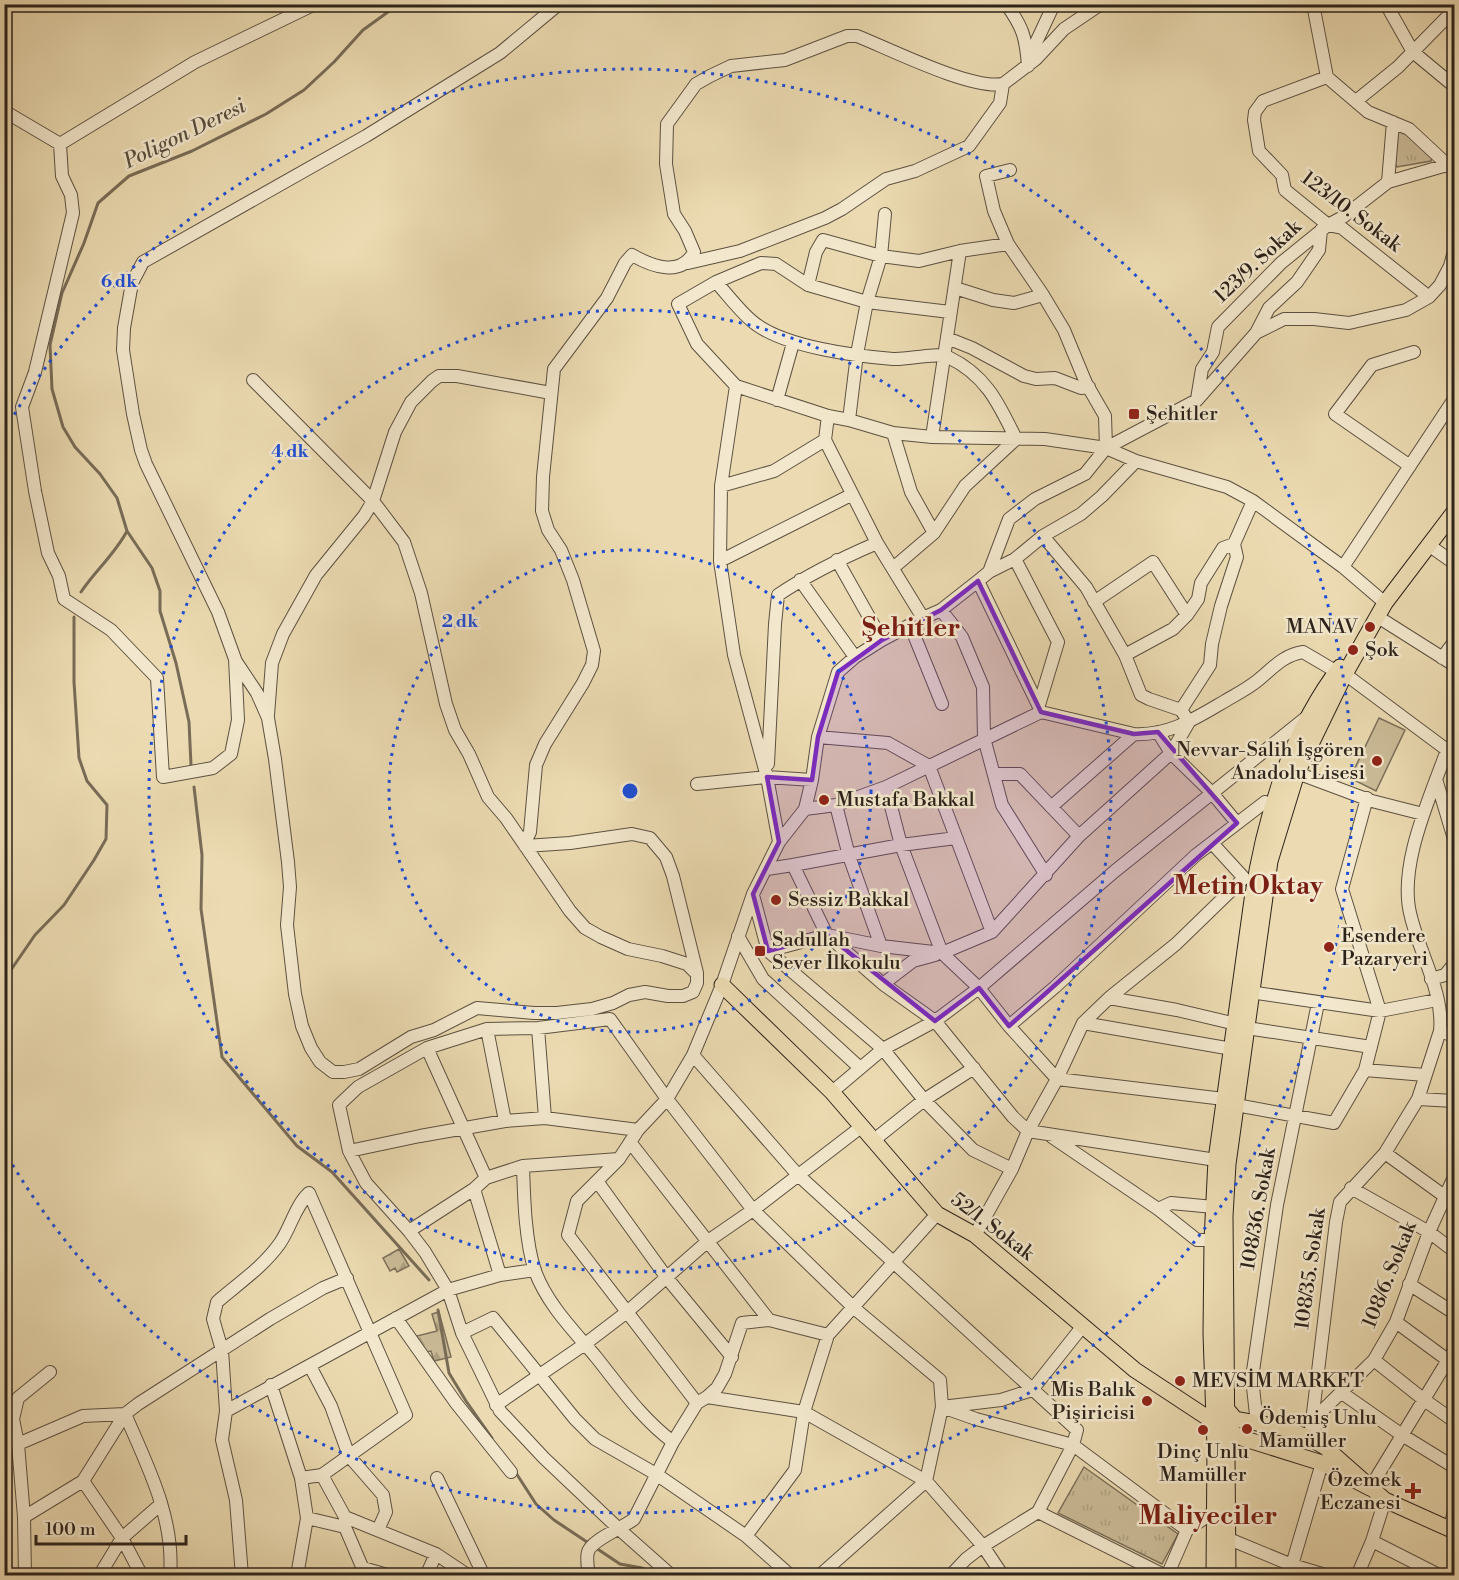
<svg xmlns="http://www.w3.org/2000/svg" width="1459" height="1580" font-family="'Libre Bodoni',serif">
<style>
.grass{fill:url(#grass-tufts);stroke:#7c705a;stroke-width:1.5}
.forest{fill:url(#forest-firs);stroke:#7c705a;stroke-width:1.5}
.garden{fill:#cbbc98;stroke:#7c705a;stroke-width:1.5}
.lines{fill:none;stroke-linecap:round;stroke-linejoin:round}
.stream{stroke:#786c57;stroke-width:3}
.minor-casing{stroke:#5c5141;stroke-width:14}
.major-casing{stroke:#2c231b;stroke-width:17}
.minor{stroke:#f3e8cd;stroke-width:12}
.major{stroke:#ecdbb2;stroke-width:15}
.marked{fill:#7b2cbf;fill-opacity:0.2;stroke:#7b2cbf;stroke-width:4.5;stroke-linejoin:round}
.ring{fill:none;stroke:#1d4ed8;stroke-width:3;stroke-dasharray:3 6}
.poi-dot{fill:#8f2418;stroke:#f3e8cd;stroke-width:2}
.labels{text-anchor:middle;dominant-baseline:central;stroke-width:5;stroke-linejoin:round;paint-order:stroke}
.street-label{font-size:20px;fill:#2c231b;stroke:#f3e8cd}
.poi-label{font-size:20px;fill:#2c231b;stroke:#f3e8cd;text-anchor:start}
.water-label{font-size:21px;font-style:italic;fill:#584d3e;stroke:#f3e8cd}
.district-label{font-size:26px;font-weight:bold;fill:#7a1f14;stroke:#f3e8cd}
.centre{fill:#1d4ed8;stroke:#f3e8cd;stroke-width:3}
.ring-label{font-size:18px;text-anchor:middle;font-weight:bold;fill:#1d4ed8;stroke:#f3e8cd;stroke-width:5;stroke-linejoin:round;paint-order:stroke}
</style>
<defs>
<pattern id="grass-tufts" width="24" height="20" patternUnits="userSpaceOnUse" patternTransform="scale(1.5)"><rect width="24" height="20" fill="#cbbc98"/><path d="M3 7l-1-3M5 7V3M7 7l1-3M15 17l-1-3M17 17v-4M19 17l1-3" fill="none" stroke="#aea182"/></pattern>
<pattern id="forest-firs" width="22" height="20" patternUnits="userSpaceOnUse" patternTransform="scale(1.5)"><rect width="22" height="20" fill="#cbbc98"/><path d="M5 1l3.5 6h-7zM16 11l3.5 6h-7z" fill="#aea182"/></pattern>
</defs>
<rect width="100%" height="100%" fill="#ecdbb2"/>
<filter id="stains"><feTurbulence type="fractalNoise" baseFrequency=".00333" numOctaves="4"/><feColorMatrix values="0 0 0 0 .2 0 0 0 0 .09 0 0 0 0 .02 0 0 0 .5 -.17"/></filter>
<radialGradient id="worn" r=".72"><stop offset=".6" stop-color="#630" stop-opacity="0"/><stop offset="1" stop-color="#630" stop-opacity=".3"/></radialGradient>
<path class="grass" d="M1397 130H1405L1432 155 1431 161 1397 167 1395 163Z
M1084 1467 1178 1534 1162 1564 1058 1513Z"/>
<path class="forest" d="M399 1249 409 1266 397 1272 395 1268 390 1271 383 1258Z
M439 1312 451 1357 434 1361 431 1351 421 1353 417 1336 437 1331 432 1314Z"/>
<path class="garden" d="M1379 718 1405 730 1376 791 1350 778Z"/>
<g class="lines">
<path class="stream" d="M127 531 152 568 160 591V611L176 663 189 722 191 765
M81 592C95 571 115 554 127 531L117 498 100 474 75 447 63 427 52 389 50 345 62 293 84 243 98 203 129 176 192 151 266 114 304 90 334 62 363 30 399 4
M194 787 202 855 201 909 222 1057 297 1146 332 1172 429 1280
M4 980 35 935 64 905 94 860 106 839 107 805 87 781 79 758 74 682V617
M438 1310 449 1373 466 1401 492 1438
M516 1473 536 1504 554 1520 590 1544
M596 1548 620 1564 642 1568 658 1576"/>
<defs>
<path id="minor" d="M315 4 195 62 60 144 62 176 71 195 73 213 35 372 22 407 35 491 48 553 59 576 64 599 111 630 157 678 163 777 213 768 231 754 238 720 235 659 218 612 146 464 141 450 133 414 123 350 124 328 132 283 143 262 366 136 500 53 559 4
M1006 4C1023 27 1026 38 1028 66
M1313 4 1327 77
M1386 4 1413 52 1454 86
M1036 59 1033 49 1054 4
M1327 77 1263 101 1255 112 1254 120 1259 151 1282 175 1285 190 1328 225 1342 228 1429 297
M1327 77 1368 112 1409 129 1454 171
M1356 101 1398 67 1454 10
M4 111 60 144
M1388 182 1393 122
M1008 244 994 211 986 176 1010 170
M688 263 740 251 825 218 842 209 886 179 915 171 969 146 1000 103 1003 84 1036 59 1064 29 1101 4
M716 282C728 295 743 316 757 325 788 347 855 356 893 359 908 360 935 352 948 357 986 375 999 404 1016 439L965 486 934 533 893 568
M955 288 993 300 1014 303 1043 295
M1256 333 1269 308 1297 282 1319 250 1321 230
M947 338 972 348 1024 376 1036 379 1055 378 1081 388 1089 387
M736 386 697 344 678 304 716 282 761 263 776 264 808 285 867 302 950 312
M1197 399 1202 369 1213 352 1218 327 1281 263 1328 225 1343 217 1388 182 1447 165
M777 400 793 343
M828 416 825 440 877 543 923 618
M849 420 857 354 867 302 881 256 885 214
M893 433 911 492 934 533
M932 437 960 251
M1106 448 1197 400 1256 333 1284 319H1314L1349 323 1406 310 1429 297 1440 285 1450 266 1454 251
M1410 466 1335 414 1372 365 1414 352
M721 486 774 471 825 440
M1430 546 1454 563
M1015 559 1058 642 1039 705
M837 560 882 640
M720 561 851 495
M1343 567 1454 399
M989 572 1015 559 1043 536 1081 514 1102 496 1136 461
M800 580 855 657
M978 581 1039 707
M1094 602 1153 562 1187 615
M941 610 962 637 983 687 984 738 1002 805 1046 875
M1378 617 1454 665
M910 625 942 704
M1125 655 1173 629 1187 615 1198 599 1201 583 1223 548 1234 544 1253 501
M1442 658 1454 642
M235 660 257 693 268 718 275 759 288 862 290 887 287 925 295 994 302 1026 311 1048 320 1062 333 1072H344L359 1069 411 1037 434 1030 477 1008 534 1013H557L592 1009 613 1003 629 995 645 992 668 996H683L693 992 697 983V974L687 964 662 956 628 949 601 937 585 928 570 911 506 818 488 797 469 754 455 730 446 704 421 593 404 542 373 501 253 380
M1345 674 1447 750 1454 759
M1181 710 1210 665 1212 644 1221 606 1237 557 1234 544
M268 715 272 663 283 634 316 575 364 516 373 501 395 432 411 402 432 381 439 376H457L551 393
M1158 732 1171 753 1212 793 1237 823
M818 737 888 743 929 766 992 932
M768 764 775 624 778 595C809 574 842 558 877 543
M1297 773 1372 801 1423 814
M994 774H1020L1079 836
M1436 779 1454 839
M697 784 767 777 812 780
M886 787 901 845 942 953 979 988 1009 1026 1057 1079 1224 1099
M836 805 849 856 881 946
M1051 807 1134 734
M805 809 836 805 886 787 1041 712 1134 734C1169 736 1196 718 1225 701 1235 695 1247 689 1257 681 1272 669 1283 655 1303 652L1337 672
M779 842 767 777 734 655 720 561 721 486 736 386 828 416 849 420 893 433 932 437 1045 439 1106 448 1136 461 1227 487 1253 501 1343 567 1385 603
M524 844 530 832 536 765 545 744 583 683 592 665 594 651 573 580 561 550 548 530 542 511 543 477 554 369 607 298 625 263 632 255C653 267 681 277 694 252L685 231 674 214 666 164 667 124 696 84 710 76 731 66 785 60 847 36H857C890 49 971 90 1003 84
M525 846 570 843 632 834 650 838 666 857 673 876 697 973
M793 865 901 845 956 838
M767 869 793 865 827 935 881 946 942 953 992 932 1079 836 1171 753 1189 722 1181 710 1149 699 1141 695 1125 655 1086 587 1043 536
M753 895 768 951 883 1049 924 1100 973 1150 1012 1169
M738 936 763 979 859 1067
M768 951 827 935 883 984 935 1021 1013 1117 1028 1131 1216 1160
M1431 979 1445 975 1454 964
M883 984 913 961 935 955
M1243 991 1380 1011 1437 1000
M1109 998 1177 1010 1236 1024
M1083 1023 1232 1049
M1009 1026 1055 987 1196 855 1265 802
M538 1028 545 1118
M1247 1028 1371 1047
M487 1029 505 1121
M1440 1031 1454 1036
M427 1048 486 1178
M693 1055 797 1174 1077 1430 1073 1445 1038 1512 983 1546 966 1559 950 1576
M1365 1070 1425 1075
M832 1092 883 1049 935 1021 979 988 1115 871 1308 716
M1418 1099 1454 1101
M1236 1105 1334 1123 1365 1070 1380 1011 1342 889 1367 798
M1052 1137 1158 1209 1197 1240H1212
M874 1140 924 1100 974 1068
M630 1142 769 1320
M349 1151 420 1136 505 1121 545 1118 638 1130
M1385 1153 1454 1203
M523 1166C524 1197 525 1241 535 1271 547 1304 574 1331 596 1357 620 1387 642 1419 673 1442
M597 1181 667 1278 732 1357
M1351 1188 1429 1232 1454 1251
M474 1189 500 1275
M1158 1209 1171 1203 1214 1207
M409 1231 474 1189 486 1178 523 1166 619 1159
M975 1235 1012 1169 1028 1131 1057 1079 1083 1023 1109 998 1176 944 1244 878 1212 843
M1409 1284 1454 1313
M396 1318 456 1403 511 1472
M1396 1322 1453 1364
M1082 1327 1032 1390 1001 1400 942 1407 976 1419 1073 1445 1187 1530
M462 1333 493 1318 575 1419 595 1439 656 1474 746 1536 791 1576
M1374 1360 1423 1399 1454 1421
M310 1366 331 1406 349 1456 383 1495 386 1512 378 1530
M271 1385 301 1478 322 1475 345 1517V1527L366 1576
M1342 1393 1402 1435 1454 1467
M707 1397 804 1412 926 1481 983 1546 1003 1576
M697 1403 568 1235 577 1201 619 1159 638 1130 667 1099 693 1055 722 985 753 894 779 842 805 809 812 780 818 737 838 672 855 657 882 640 923 618 941 610 978 581 989 572 1009 519 1035 499 1085 474 1106 448 1105 416 1086 383 1064 330 1043 295 1008 244 960 251 919 261 881 256 823 240 816 252 808 285
M496 1405 585 1344 627 1312 708 1241 753 1210 861 1127
M226 1411 448 1290 500 1275 535 1270
M1257 1424 1252 1378 1277 1205 1318 1003
M1313 1432 1323 1410 1374 1360 1396 1322 1429 1232 1454 1177
M1310 1438 1336 1222 1340 1202 1385 1153 1418 1099 1440 1031C1444 993 1420 954 1411 917 1397 867 1430 798 1447 750
M18 1444 83 1416 125 1414C147 1465 175 1518 170 1576
M1322 1463 1292 1565 1329 1576
M437 1478 484 1576
M83 1481 122 1538 142 1576
M1370 1488 1454 1350
M1038 1512 1166 1576
M24 1517 83 1481 125 1414 138 1404 270 1319 323 1288 347 1278
M345 1517 436 1554 469 1576
M307 1518 345 1527
M1450 1529 1454 1510
M746 1536 795 1470 804 1412 828 1335
M1229 1539 1292 1565
M1372 1541 1441 1576
M362 1571 363 1568 391 1576
M25 1576 24 1517 18 1444 13 1419 18 1398 50 1372
M99 1576 122 1538 161 1504
M242 1576 236 1500 222 1440 226 1411 222 1350 213 1319 217 1302C239 1283 264 1266 280 1243 291 1227 295 1206 309 1193L406 1415 322 1475
M297 1576 307 1518 301 1478
M426 1576 436 1554
M589 1576C588 1569 586 1558 588 1552 591 1540 623 1528 634 1519L673 1442 697 1403 707 1397 717 1388 725 1374 742 1323 769 1320 828 1335 937 1214
M672 1576 619 1529 544 1458 500 1411 462 1333 448 1290 425 1252 409 1231 366 1183 349 1151 339 1105 358 1087 427 1048 487 1029 538 1028 610 1019 667 1099 753 1210 854 1308 940 1380 942 1407 926 1481 819 1576
M1167 1576 1187 1530 1215 1511H1220
M1357 1576 1372 1541 1385 1500"/>
<path id="major" d="M722 985 832 1092 937 1214 975 1235 1135 1370 1214 1422 1242 1438 1322 1463 1370 1488
M1226 1408 1235 1419 1283 1428 1310 1438 1325 1447 1385 1500 1454 1531
M1214 1576 1215 1448 1211 1334 1212 1240 1216 1160 1252 900C1264 820 1290 732 1340 667
M1228 1576 1225 1216 1228 1164 1270 861 1297 773 1345 674 1385 603 1454 512"/>
</defs>
<use href="#minor" class="minor-casing"/>
<use href="#major" class="major-casing"/>
<use href="#minor" class="minor"/>
<use href="#major" class="major"/>
</g>
<path class="marked" d="M978 581 1041 712 1134 734 1158 732 1237 823 1009 1026 979 988 935 1021 827 935 768 951 753 894 779 842 767 777 812 780 818 737 838 672 882 640 941 610Z"/>
<g class="ring">
<circle cx="630" cy="791" r="241"/>
<circle cx="630" cy="791" r="481"/>
<path d="M5 430A722 722 0 1 1 5 1152"/>
</g>
<g class="poi-dot">
<rect x="1128" y="408" width="12" height="12" rx="3"/>
<circle cx="1370" cy="627" r="6"/>
<circle cx="1353" cy="650" r="6"/>
<circle cx="1377" cy="761" r="6"/>
<circle cx="824" cy="800" r="6"/>
<circle cx="776" cy="900" r="6"/>
<circle cx="1329" cy="947" r="6"/>
<rect x="754" y="945" width="12" height="12" rx="3"/>
<circle cx="1180" cy="1381" r="6"/>
<circle cx="1147" cy="1401" r="6"/>
<circle cx="1247" cy="1429" r="6"/>
<circle cx="1203" cy="1430" r="6"/>
<path d="M1410 1482h6v6h6v6h-6v6h-6v-6h-6v-6h6z"/>
</g>
<g class="labels">
<g class="street-label">
<text transform="translate(1351 212) rotate(37)">123/10. Sokak</text>
<text transform="translate(1258 262) rotate(-43)">123/9. Sokak</text>
<text transform="translate(1259 1209) rotate(-80)">108/36. Sokak</text>
<text transform="translate(992 1227) rotate(37)">52/1. Sokak</text>
<text transform="translate(1311 1269) rotate(-82)">108/35. Sokak</text>
<text transform="translate(1390 1275) rotate(-68)">108/6. Sokak</text>
</g>
<g class="poi-label">
<text x="1146" y="414">Şehitler</text>
<text x="1358" y="627" text-anchor="end">MANAV</text>
<text x="1365" y="650">Şok</text>
<text x="1365" y="750" text-anchor="end">Nevvar-Salih İşgören<tspan x="1365" dy="23">Anadolu Lisesi</tspan></text>
<text x="836" y="800">Mustafa Bakkal</text>
<text x="788" y="900">Sessiz Bakkal</text>
<text x="1341" y="936">Esendere<tspan x="1341" dy="23">Pazaryeri</tspan></text>
<text x="772" y="940">Sadullah<tspan x="772" dy="23">Sever İlkokulu</tspan></text>
<text x="1192" y="1381">MEVSİM MARKET</text>
<text x="1135" y="1390" text-anchor="end">Mis Balık<tspan x="1135" dy="23">Pişiricisi</tspan></text>
<text x="1259" y="1418">Ödemiş Unlu<tspan x="1259" dy="23">Mamüller</tspan></text>
<text x="1203" y="1452" text-anchor="middle">Dinç Unlu<tspan x="1203" dy="23">Mamüller</tspan></text>
<text x="1401" y="1480" text-anchor="end">Özemek<tspan x="1401" dy="23">Eczanesi</tspan></text>
</g>
<g class="water-label">
<text transform="translate(185 134) rotate(-26)">Poligon Deresi</text>
</g>
<g class="district-label">
<text x="911" y="628">Şehitler</text>
<text x="1248" y="886">Metin Oktay</text>
<text x="1208" y="1516">Maliyeciler</text>
</g>
</g>
<circle cx="630" cy="791" r="9" class="centre"/>
<g class="ring-label">
<text x="119" y="287">6 dk</text>
<text x="290" y="457">4 dk</text>
<text x="460" y="627">2 dk</text>
</g>
<rect width="1459" height="1580" fill="none" stroke="#ecdbb2" stroke-width="24"/>
<rect x="6" y="6" width="1447" height="1568" fill="none" stroke="#2c231b" stroke-width="3"/>
<rect x="12" y="12" width="1435" height="1556" fill="none" stroke="#2c231b" stroke-width="1.5"/>
<path d="M36 1535v9h150v-9" fill="none" stroke="#2c231b" stroke-width="3"/>
<text x="45" y="1535" font-size="18" fill="#2c231b" stroke="#f3e8cd" stroke-width="4.5" paint-order="stroke">100 m</text>
<rect width="100%" height="100%" filter="url(#stains)"/>
<rect width="100%" height="100%" fill="url(#worn)"/>
</svg>
